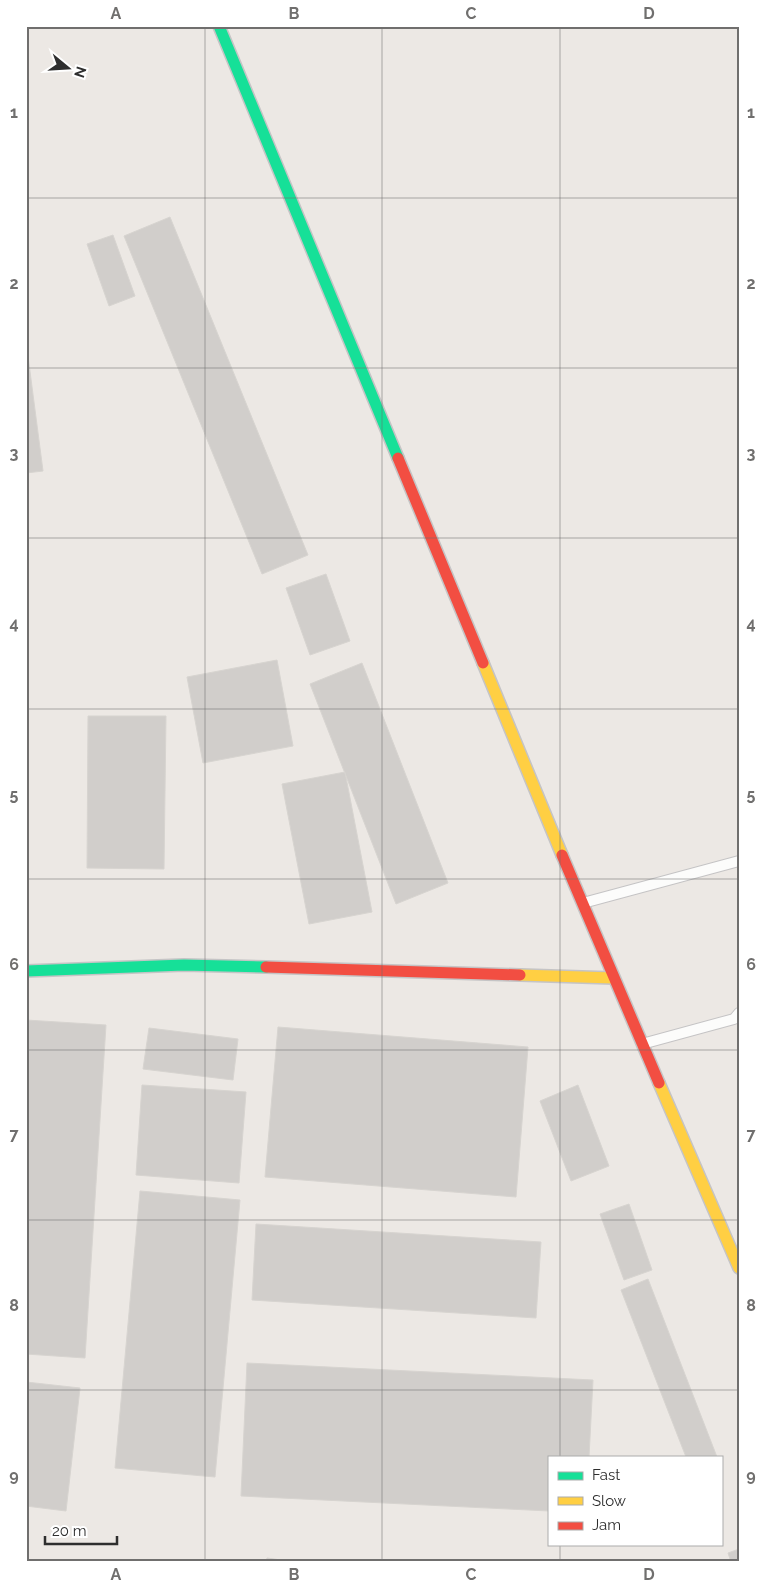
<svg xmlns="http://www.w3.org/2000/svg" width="765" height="1588" font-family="Raleway,sans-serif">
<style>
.building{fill:#d1cecb;stroke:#d7d4d0}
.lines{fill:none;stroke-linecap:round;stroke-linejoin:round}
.lane-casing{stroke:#c5c4c5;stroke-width:12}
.fast-casing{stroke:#c5c4c5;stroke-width:14}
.slow-casing{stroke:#c5c4c5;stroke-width:14}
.jam-casing{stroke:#c5c4c5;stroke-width:14}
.lane{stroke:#fcfcfb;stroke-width:10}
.fast{stroke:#16e098;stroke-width:11}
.slow{stroke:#ffcf43;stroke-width:11}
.jam{stroke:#f24e42;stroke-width:11}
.grid{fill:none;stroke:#706f6e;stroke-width:1;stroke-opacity:0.55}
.neatline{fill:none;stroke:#706f6e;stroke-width:2}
.grid-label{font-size:16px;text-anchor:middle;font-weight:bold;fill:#706f6e}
</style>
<rect width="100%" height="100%" fill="#ece8e4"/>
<path class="building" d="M170 217 308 555 262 574 124 236Z
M113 235 135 296 109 306 87 244Z
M26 341 43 471 26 473Z
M326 574 350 641 310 655 286 588Z
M277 660 293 746 203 763 187 677Z
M362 663 448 883 396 904 310 684Z
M88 716H166L164 869 87 868Z
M345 772 372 912 309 924 282 784Z
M26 1020 106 1025 85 1358 26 1354Z
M278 1027 528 1047 516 1197 265 1177Z
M149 1028 238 1039 233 1080 143 1069Z
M142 1085 246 1092 239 1183 136 1175Z
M578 1085 609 1166 571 1181 540 1101Z
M140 1191 240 1200 215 1477 115 1468Z
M629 1204 652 1270 624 1280 600 1214Z
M256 1224 541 1242 536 1318 252 1300Z
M648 1279 717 1457H686L621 1290Z
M247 1363 593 1380 589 1457H549V1511L241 1496Z
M26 1382 80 1388 66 1511 26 1506Z
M739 1549V1562H731L728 1553Z
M267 1558 295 1562H266Z"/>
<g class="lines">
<defs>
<path id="lane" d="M583 903 739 861
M642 1044 734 1019 739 1013"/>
<path id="fast" d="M219 26 398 458
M26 971 184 965 266 967"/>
<path id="slow" d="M483 663 562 855
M520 975 613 978
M659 1083 739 1268"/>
<path id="jam" d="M398 458 483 663
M562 855 659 1083
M266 967 520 975"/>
</defs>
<use href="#lane" class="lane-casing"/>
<use href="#fast" class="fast-casing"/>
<use href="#slow" class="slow-casing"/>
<use href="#jam" class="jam-casing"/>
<use href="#lane" class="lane"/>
<use href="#fast" class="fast"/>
<use href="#slow" class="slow"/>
<use href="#jam" class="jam"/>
</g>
<path class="grid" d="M205 26V1562M382 26V1562M560 26V1457M26 198H739M26 368H739M26 538H739M26 709H739M26 879H739M26 1050H739M26 1220H739M26 1390H739M560 1544V1562"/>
<rect width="765" height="1588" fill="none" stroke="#ffffff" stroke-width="55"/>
<rect x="548" y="1456" width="175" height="90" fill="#ffffff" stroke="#ababab"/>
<rect x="558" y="1472" width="25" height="8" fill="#16e098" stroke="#ababab"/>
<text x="592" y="1480" font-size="15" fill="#2e2e2e">Fast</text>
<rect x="558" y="1497" width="25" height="8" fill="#ffcf43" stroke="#ababab"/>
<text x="592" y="1506" font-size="15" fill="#2e2e2e">Slow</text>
<rect x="558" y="1522" width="25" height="8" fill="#f24e42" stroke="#ababab"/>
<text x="592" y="1530" font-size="15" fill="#2e2e2e">Jam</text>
<g transform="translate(68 68) rotate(108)" stroke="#ffffff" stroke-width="4" paint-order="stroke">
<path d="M0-4L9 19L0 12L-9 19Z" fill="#2e2e2e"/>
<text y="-8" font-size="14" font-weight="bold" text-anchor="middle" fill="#2e2e2e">N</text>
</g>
<path d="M45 1536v8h72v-8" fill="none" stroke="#2e2e2e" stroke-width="2.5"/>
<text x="52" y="1536" font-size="15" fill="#2e2e2e" stroke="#ffffff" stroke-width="4" paint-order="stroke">20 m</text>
<rect x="28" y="28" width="710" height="1532" class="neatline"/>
<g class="grid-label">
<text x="116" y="19">A</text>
<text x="294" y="19">B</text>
<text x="471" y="19">C</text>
<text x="649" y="19">D</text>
<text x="14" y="118">1</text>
<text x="751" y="118">1</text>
<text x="14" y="289">2</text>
<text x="751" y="289">2</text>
<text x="14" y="459">3</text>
<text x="751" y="459">3</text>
<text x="14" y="629">4</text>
<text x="751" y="629">4</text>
<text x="14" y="800">5</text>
<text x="751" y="800">5</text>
<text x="14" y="970">6</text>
<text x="751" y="970">6</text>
<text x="14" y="1140">7</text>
<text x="751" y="1140">7</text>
<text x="14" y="1311">8</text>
<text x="751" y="1311">8</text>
<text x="14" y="1481">9</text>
<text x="751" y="1481">9</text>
<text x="116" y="1580">A</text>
<text x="294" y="1580">B</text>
<text x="471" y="1580">C</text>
<text x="649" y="1580">D</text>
</g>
</svg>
